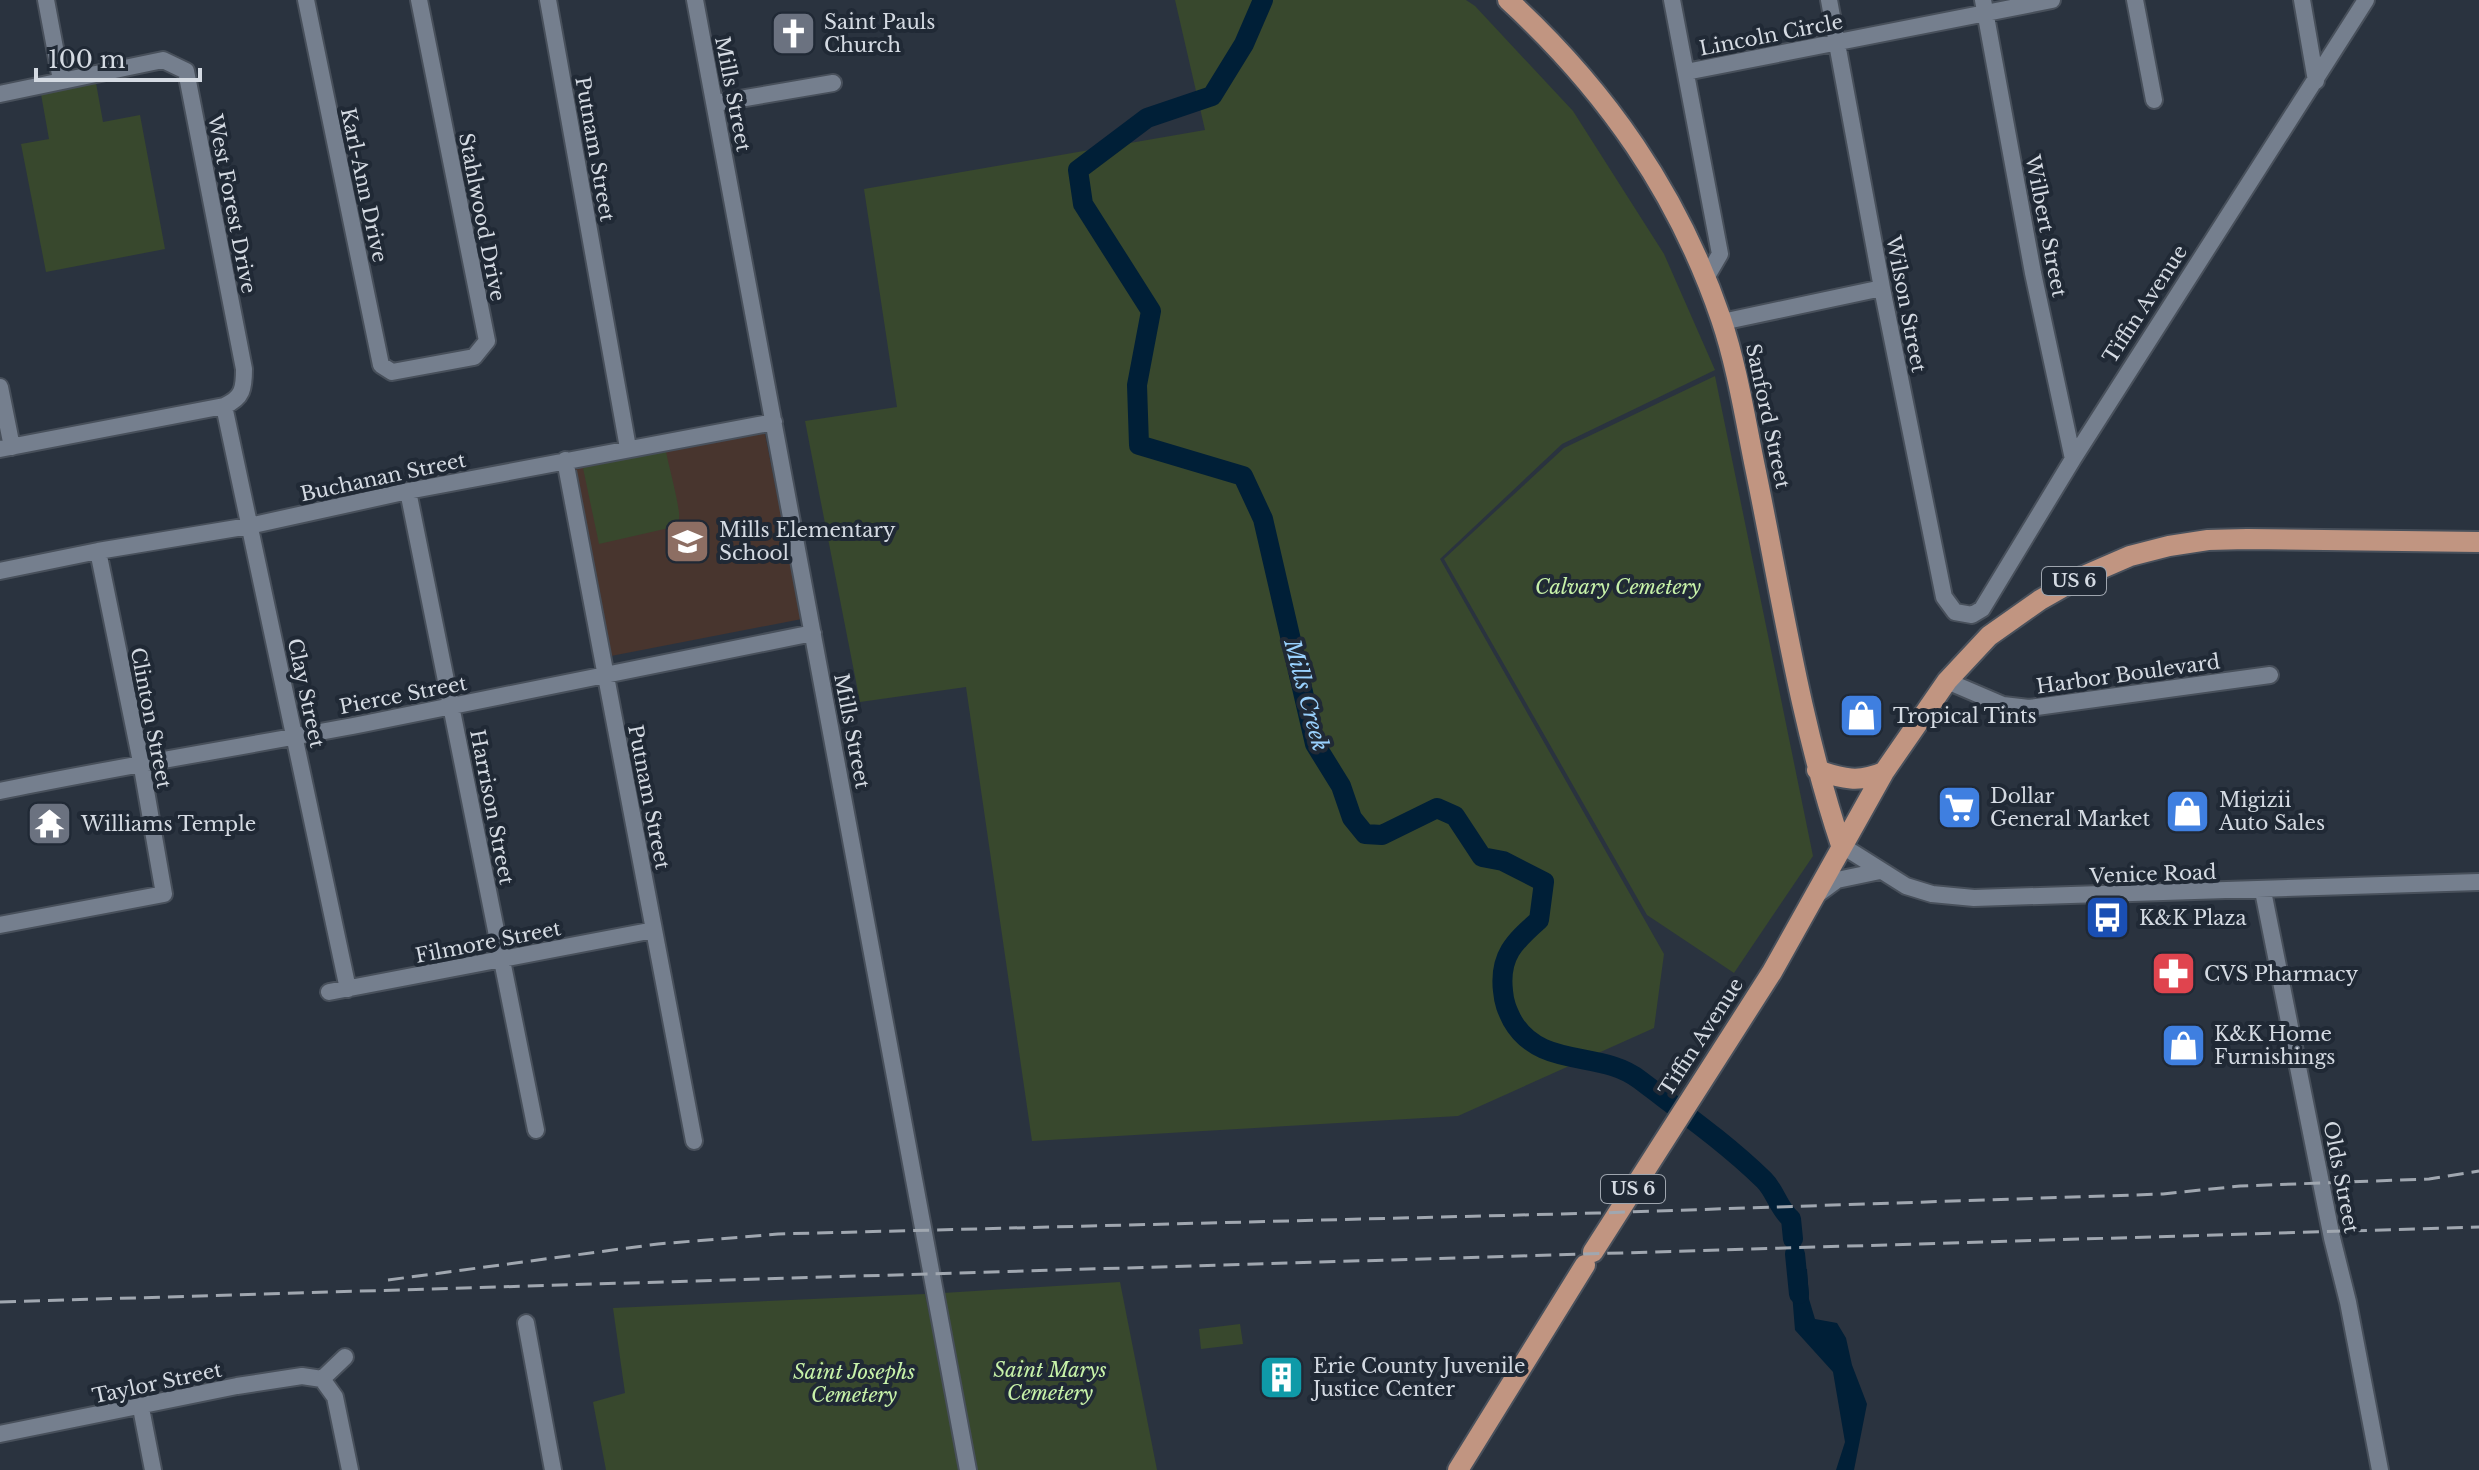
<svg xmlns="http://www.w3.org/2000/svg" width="2479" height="1470" font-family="'Libre Baskerville',serif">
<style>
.education{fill:#48352e}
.green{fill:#38482d}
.water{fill:#001f37}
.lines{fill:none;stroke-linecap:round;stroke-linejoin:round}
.river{stroke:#001f37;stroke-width:20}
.minor-casing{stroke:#48505b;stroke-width:20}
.major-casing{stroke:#48505b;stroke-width:24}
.minor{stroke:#757f8e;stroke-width:16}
.major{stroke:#c19581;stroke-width:20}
.rail{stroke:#a0a7b0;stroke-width:3;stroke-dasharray:16 8;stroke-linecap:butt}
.labels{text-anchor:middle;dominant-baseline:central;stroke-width:8;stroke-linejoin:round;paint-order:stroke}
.shield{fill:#202935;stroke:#9ea5ae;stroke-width:2}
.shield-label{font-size:18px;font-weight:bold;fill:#d4dae2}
.poi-label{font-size:20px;fill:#d4dae2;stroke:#202935;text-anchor:start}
.street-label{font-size:20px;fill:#d4dae2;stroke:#202935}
.park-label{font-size:20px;font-style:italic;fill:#c7f2a9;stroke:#202935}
.water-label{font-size:22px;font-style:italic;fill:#99d1fd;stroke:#202935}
</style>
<rect width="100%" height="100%" fill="#2a333f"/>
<path class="education" d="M764 429 802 619 611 656 574 466Z"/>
<path class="green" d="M1175 0H1466L1475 6 1573 111 1664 254 1715 370 1562 444 1440 559 1664 954 1654 1028 1458 1116 1032 1141 966 687 860 702 805 421 897 407 864 189 1205 130Z
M96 83 103 122 140 115 165 249 46 272 21 144 49 139 41 94Z
M1715 376 1813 856 1734 973 1647 915 1444 559 1564 448Z
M666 451C668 464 681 509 679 519 677 524 674 525 669 528L599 544 583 468Z
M1120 1282 1157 1470H977L943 1293Z
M925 1294 962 1470H606L593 1402 625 1393 613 1308Z
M1240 1324 1243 1344 1201 1349 1199 1329Z"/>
<path class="water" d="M1790 1268 1807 1269 1809 1299 1815 1319 1837 1323 1846 1338 1852 1365 1867 1404 1854 1470H1836L1845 1442 1833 1372 1795 1330Z"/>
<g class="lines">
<path class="river" d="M1263 0 1244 44 1212 96 1147 118 1078 170 1083 204 1151 311 1137 385 1139 445 1243 476 1263 519 1315 744 1341 786 1352 818 1365 834 1382 835 1437 808 1455 816 1482 857 1503 861 1544 882 1539 920C1514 942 1499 956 1503 991 1504 1003 1507 1010 1512 1020 1540 1070 1601 1049 1640 1080 1682 1112 1726 1143 1764 1180 1776 1192 1778 1208 1791 1219L1793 1239
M1795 1254 1799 1294"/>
<defs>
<path id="minor" d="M46 0 61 80
M306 0 381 365 392 372 474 357 487 341 419 0
M548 0 628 448
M695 0 968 1470
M1672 0 1720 254 1706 278
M1829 0 1882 288 1944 597 1955 612 1972 615 1982 609 2073 459 2366 0
M1983 0 2033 273 2073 459
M2135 0 2154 100
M2302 0 2316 81
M1686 72 2052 0
M0 94 163 60 186 71 244 369C244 388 243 398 224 406L0 449
M716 103 833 83
M1722 322 1882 288
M0 387 12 447
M224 406 348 989
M565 460 694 1141
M408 491 536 1130
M0 571 98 551 249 526 408 491 774 422
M1947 681 2003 705 2029 708 2270 675
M0 791C121 766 242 747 363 724 513 695 663 662 813 633
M1841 845 1906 886 1932 894 1974 898 2479 882
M2263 891 2332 1238 2348 1302 2380 1470
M1818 894 1837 880 1880 871
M0 925 164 894 141 762 98 551
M329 992 654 930
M526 1323 553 1470
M322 1379 335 1397 350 1470
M322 1379 345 1357
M141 1408 153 1470
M0 1434 237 1386 302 1376 322 1379"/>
<path id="major" d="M1508 0C1606 90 1678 193 1721 319 1737 366 1745 418 1755 467 1781 593 1800 723 1841 845
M1817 770C1843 779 1859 783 1884 772
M1593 1252 1772 972 1884 772 1947 681 1989 636 2040 600 2077 579 2130 556 2169 546 2208 540 2247 539 2479 542
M1458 1470 1585 1265"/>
</defs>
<use href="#minor" class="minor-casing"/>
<use href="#major" class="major-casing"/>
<use href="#minor" class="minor"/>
<use href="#major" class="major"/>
<path class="rail" d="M388 1280 658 1244 778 1234 1598 1213 2163 1194 2240 1186 2429 1179 2479 1171
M0 1302 2479 1227"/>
</g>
<defs>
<symbol id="church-square" viewBox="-11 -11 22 22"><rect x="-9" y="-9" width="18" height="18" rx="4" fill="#6b7280" stroke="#202935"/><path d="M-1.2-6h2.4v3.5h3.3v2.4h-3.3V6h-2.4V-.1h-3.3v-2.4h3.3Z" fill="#fff"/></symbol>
<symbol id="school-square" viewBox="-11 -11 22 22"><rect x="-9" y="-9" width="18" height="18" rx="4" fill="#8d6e63" stroke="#202935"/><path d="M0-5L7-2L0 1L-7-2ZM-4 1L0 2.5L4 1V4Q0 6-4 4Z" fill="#fff"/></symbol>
<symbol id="shop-square" viewBox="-11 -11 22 22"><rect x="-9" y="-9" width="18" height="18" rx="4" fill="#3f7fe0" stroke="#202935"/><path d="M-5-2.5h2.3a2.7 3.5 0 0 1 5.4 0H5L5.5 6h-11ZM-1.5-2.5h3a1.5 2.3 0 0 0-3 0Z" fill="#fff"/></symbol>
<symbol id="supermarket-square" viewBox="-11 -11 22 22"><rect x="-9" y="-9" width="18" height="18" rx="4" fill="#3f7fe0" stroke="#202935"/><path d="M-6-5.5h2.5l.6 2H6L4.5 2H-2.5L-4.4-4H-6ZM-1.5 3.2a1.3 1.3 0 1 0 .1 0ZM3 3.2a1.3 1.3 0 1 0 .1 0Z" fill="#fff"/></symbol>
<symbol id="temple-square" viewBox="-11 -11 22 22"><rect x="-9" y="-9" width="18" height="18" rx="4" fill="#6b7280" stroke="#202935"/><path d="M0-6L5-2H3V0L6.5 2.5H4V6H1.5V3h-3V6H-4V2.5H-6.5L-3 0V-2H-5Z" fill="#fff"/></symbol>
<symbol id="bus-square" viewBox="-11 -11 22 22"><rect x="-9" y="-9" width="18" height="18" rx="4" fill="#1a4fb4" stroke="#202935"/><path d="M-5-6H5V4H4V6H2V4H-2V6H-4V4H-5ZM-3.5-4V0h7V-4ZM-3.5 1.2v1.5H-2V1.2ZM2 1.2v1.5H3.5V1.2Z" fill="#fff"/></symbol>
<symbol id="pharmacy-square" viewBox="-11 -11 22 22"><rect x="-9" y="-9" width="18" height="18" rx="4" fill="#e0444e" stroke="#202935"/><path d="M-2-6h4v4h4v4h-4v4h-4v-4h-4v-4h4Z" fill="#fff"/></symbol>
<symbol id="building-square" viewBox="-11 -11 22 22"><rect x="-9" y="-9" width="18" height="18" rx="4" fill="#0f9aa8" stroke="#202935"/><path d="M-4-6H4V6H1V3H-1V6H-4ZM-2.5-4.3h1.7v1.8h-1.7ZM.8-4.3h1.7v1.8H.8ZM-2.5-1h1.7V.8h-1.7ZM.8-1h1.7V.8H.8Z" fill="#fff"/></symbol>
</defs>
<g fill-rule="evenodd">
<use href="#church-square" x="768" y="8" width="51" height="51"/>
<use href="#school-square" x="662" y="516" width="51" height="51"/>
<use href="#shop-square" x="1836" y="690" width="51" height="51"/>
<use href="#supermarket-square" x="1934" y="782" width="51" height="51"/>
<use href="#shop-square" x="2162" y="786" width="51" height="51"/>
<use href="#temple-square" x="24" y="798" width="51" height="51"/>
<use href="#bus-square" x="2082" y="892" width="51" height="51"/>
<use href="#pharmacy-square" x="2148" y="948" width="51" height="51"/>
<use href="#shop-square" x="2158" y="1020" width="51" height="51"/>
<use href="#building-square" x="1256" y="1352" width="51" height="51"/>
</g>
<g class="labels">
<g class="shield">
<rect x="2042" y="567" width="64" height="28" rx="6"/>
<rect x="1601" y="1175" width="64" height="28" rx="6"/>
</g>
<g class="shield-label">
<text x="2074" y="581">US 6</text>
<text x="1633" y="1189">US 6</text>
</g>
<g class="poi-label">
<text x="824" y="22">Saint Pauls<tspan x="824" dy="23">Church</tspan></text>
<text x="719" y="530">Mills Elementary<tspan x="719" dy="23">School</tspan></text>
<text x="1893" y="716">Tropical Tints</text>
<text x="1990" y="796">Dollar<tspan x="1990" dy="23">General Market</tspan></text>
<text x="2219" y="800">Migizii<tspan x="2219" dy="23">Auto Sales</tspan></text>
<text x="81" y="824">Williams Temple</text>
<text x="2139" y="918">K&amp;K Plaza</text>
<text x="2204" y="974">CVS Pharmacy</text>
<text x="2214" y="1034">K&amp;K Home<tspan x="2214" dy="23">Furnishings</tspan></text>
<text x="1313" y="1366">Erie County Juvenile<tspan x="1313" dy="23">Justice Center</tspan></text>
</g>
<g class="street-label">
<text transform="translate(1771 35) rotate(-11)">Lincoln Circle</text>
<text transform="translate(733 94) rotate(79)">Mills Street</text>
<text transform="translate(595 149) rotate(80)">Putnam Street</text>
<text transform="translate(364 185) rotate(78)">Karl-Ann Drive</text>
<text transform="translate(232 204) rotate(79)">West Forest Drive</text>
<text transform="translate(482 217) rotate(79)">Stahlwood Drive</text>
<text transform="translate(2046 226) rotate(79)">Wilbert Street</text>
<text transform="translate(1906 304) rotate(79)">Wilson Street</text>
<text transform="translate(2145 304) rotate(-57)">Tiffin Avenue</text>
<text transform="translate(1768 416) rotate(78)">Sanford Street</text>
<text transform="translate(383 477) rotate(-12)">Buchanan Street</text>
<text transform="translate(2128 674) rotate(-8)">Harbor Boulevard</text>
<text transform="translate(306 693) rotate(78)">Clay Street</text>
<text transform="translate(403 695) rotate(-11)">Pierce Street</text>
<text transform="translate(151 718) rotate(79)">Clinton Street</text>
<text transform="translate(852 731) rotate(79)">Mills Street</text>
<text transform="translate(649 797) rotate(79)">Putnam Street</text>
<text transform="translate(492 807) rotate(79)">Harrison Street</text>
<text transform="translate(2153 874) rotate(-2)">Venice Road</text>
<text transform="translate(488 942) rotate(-11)">Filmore Street</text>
<text transform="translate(1701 1037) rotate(-57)">Tiffin Avenue</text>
<text transform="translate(2341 1177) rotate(79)">Olds Street</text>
<text transform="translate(157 1383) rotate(-12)">Taylor Street</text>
</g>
<g class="park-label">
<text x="1618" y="587">Calvary Cemetery</text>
<text x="1050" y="1370">Saint Marys<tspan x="1050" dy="23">Cemetery</tspan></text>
<text x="854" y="1372">Saint Josephs<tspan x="854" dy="23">Cemetery</tspan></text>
</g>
<g class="water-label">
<text transform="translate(1306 695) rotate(75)">Mills Creek</text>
</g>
</g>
<path d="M36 68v12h164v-12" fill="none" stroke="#d4dae2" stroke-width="4"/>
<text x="48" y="68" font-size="24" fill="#d4dae2" stroke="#202935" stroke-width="6" paint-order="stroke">100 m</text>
</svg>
